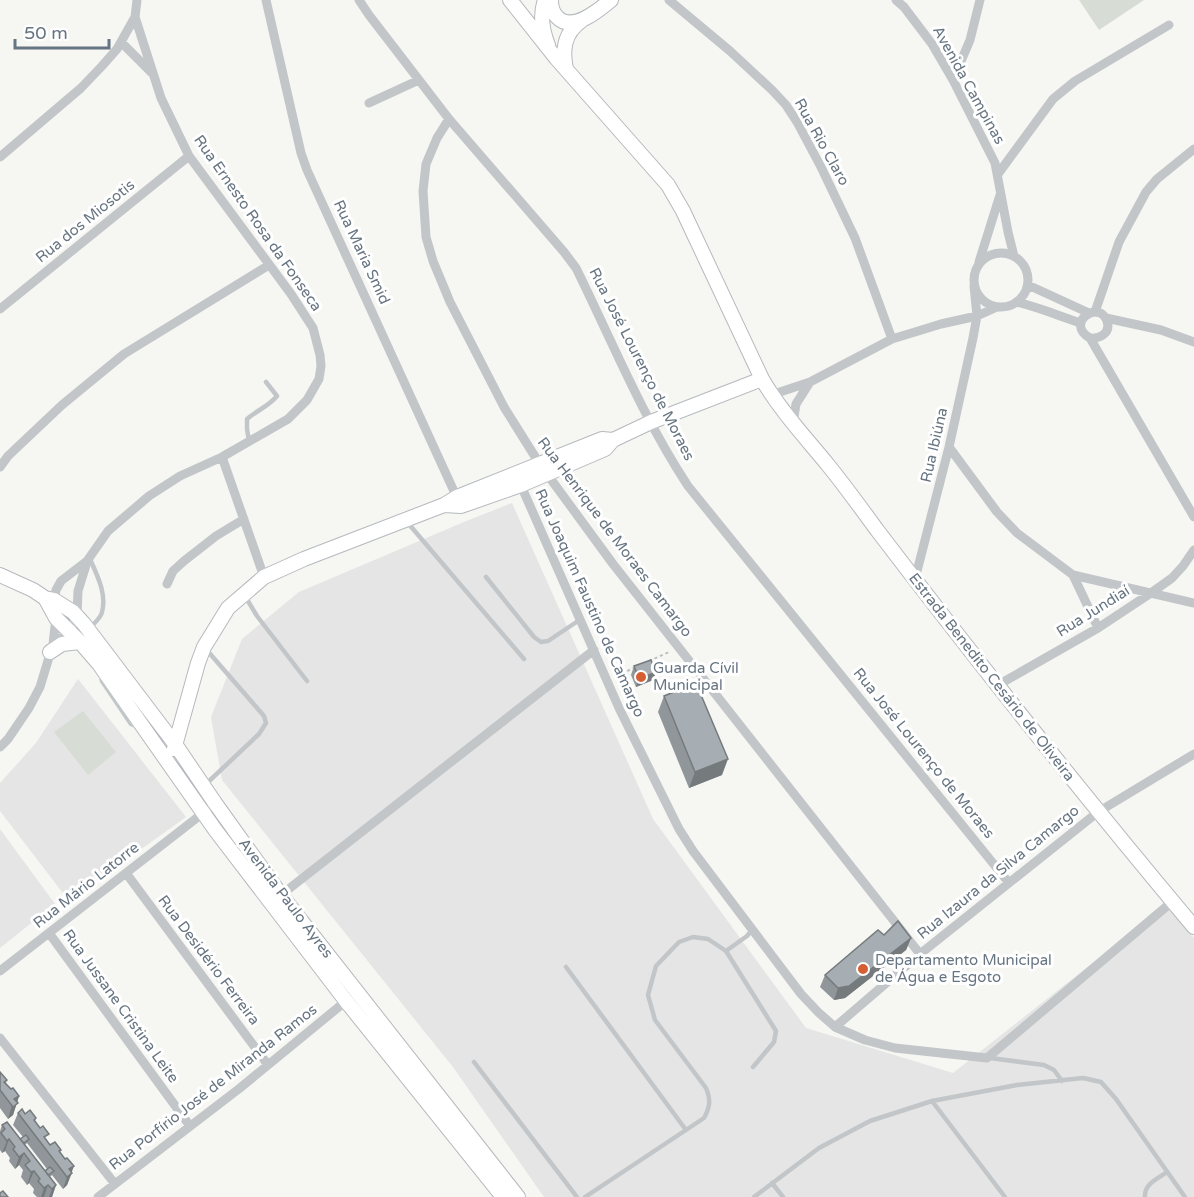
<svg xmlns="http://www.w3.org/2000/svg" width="1194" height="1197" font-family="'Varela Round',sans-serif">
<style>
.built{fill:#e4e5e4}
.green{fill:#d7ddd4}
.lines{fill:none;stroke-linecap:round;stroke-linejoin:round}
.secondary-casing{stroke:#b5b9bd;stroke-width:16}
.path{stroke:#bcbec0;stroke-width:2;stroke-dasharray:3 3;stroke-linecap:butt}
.lane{stroke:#c2c6c9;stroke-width:4.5}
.street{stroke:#c2c6c9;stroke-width:9}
.secondary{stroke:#fff;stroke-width:14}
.wall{fill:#90969a;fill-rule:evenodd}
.shaded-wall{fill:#757a7d}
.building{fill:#a7aeb3;stroke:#757a7d;stroke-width:1.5}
.poi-dot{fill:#d65e33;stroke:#fff;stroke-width:2}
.labels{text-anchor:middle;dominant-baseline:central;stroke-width:6;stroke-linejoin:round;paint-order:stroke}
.street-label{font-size:15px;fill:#677582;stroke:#fff}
.poi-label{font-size:15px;fill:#677582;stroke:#fff;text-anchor:start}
</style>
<rect width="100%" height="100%" fill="#f6f6f3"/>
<path class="built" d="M512 503 653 819 806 1028 953 1073 1166 905 1194 938V1197H544L453 1067 222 780 211 717 242 639 299 592 464 522Z
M78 679 186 817 69 901 0 811V783L36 743Z
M0 829 55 904 0 948Z"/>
<path class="green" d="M1079 0H1144L1099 30Z
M83 711 116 752 88 775 54 732Z"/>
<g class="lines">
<defs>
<path id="secondary" d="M510 0 556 58 668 185 683 211 762 379C780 410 805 437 828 465 845 486 861 508 877 530 980 665 1085 797 1194 927
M545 0C540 14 542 30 548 45
M551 0C551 7 552 12 557 17 572 33 599 10 611 0
M566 69C562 50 564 33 581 21
M444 505 461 506 521 485 605 449 613 440 651 422 762 379
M0 575 33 590 45 598 54 600 73 612 84 624 175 744 215 803 281 895 518 1197
M45 598 56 618 80 642 99 664 216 831 346 1001 503 1197
M50 652 62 644 80 642
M174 749 198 663 204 647 228 608 264 577 304 559 444 505 457 497 602 439 613 440"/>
</defs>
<use href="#secondary" class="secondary-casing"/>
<path class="path" d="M649 661 669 652
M622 674 633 668"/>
<path class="lane" d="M249 441 247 429V419C256 411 269 406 277 396L266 382
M407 522 524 659
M90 559C97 575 107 594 102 612 101 618 94 623 90 628
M486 577 534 637 541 642 548 641 581 619
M245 596 257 616 307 681
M205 648 264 716 266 723 259 734 206 784
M100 672 102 681 131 724 136 726
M726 951 747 936 752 930
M566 967 686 1130
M990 1058 1044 1065 1054 1070 1062 1081
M474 1062 577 1197
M932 1101 1005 1197
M772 1183 783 1197
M585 1197 704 1118C710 1107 711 1100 706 1088L655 1020 648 995 656 966 679 942 693 937 708 939 726 951 776 1031 774 1042 753 1067
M754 1197 819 1148 870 1121 932 1101 1017 1085 1083 1078 1101 1082 1116 1099 1185 1197
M1145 1197C1144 1184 1157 1179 1167 1172"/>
<path class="street" d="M266 0 301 153 307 170 458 500
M359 0 369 15 449 119 564 252 576 268C612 341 643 418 688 486L1009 883
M669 0 730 51 772 90 786 105 797 122 821 167 855 238 892 339
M896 0 904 7 932 44 953 80 995 163 1008 232 1014 256
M121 42 152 73
M953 80 970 40 980 0
M369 103 419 80
M449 119 437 138 426 164 423 191 426 237 433 261 450 302 504 407 539 463 613 564 920 954
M0 157 81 88 102 66 117 49 135 17 137 0
M998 174 1053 99 1075 81 1169 25
M974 280a27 27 0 1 1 54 0a27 27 0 1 1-54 0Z
M979 262 1000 195
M1028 285 1089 313
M1016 302C1038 307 1059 316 1081 323
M0 309 189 156
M1095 312 1119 242 1146 192 1157 179 1194 149
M1106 318 1161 330 1194 342
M1090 338C1100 339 1111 333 1107 321 1099 299 1064 323 1090 338L1194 517
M771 395 810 382 892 339 941 324 977 316 997 307
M793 423 796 404 810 382
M949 447 997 512 1017 533 1073 575 1194 603
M222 457 264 577
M0 467 8 456 62 405 124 354 269 265
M519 481 619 708 679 829 693 851 801 994 818 1012 835 1027 865 1040 895 1048 987 1058 1173 901
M1073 575 1098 628
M915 579 949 447 973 338 977 316 974 286
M167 584 173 571 184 561 216 536 244 519
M53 644 69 632 77 616 78 591 87 562
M998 685 1098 628 1151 593 1172 578 1183 566 1194 550
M0 747 8 739 29 708 40 687 53 644 56 618 54 600 56 590 61 581 87 561 108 531 149 496 180 476 222 457 288 419 307 400 319 379 321 366 320 355 313 328 291 294 189 156 161 98 135 17
M126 873 268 1065
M281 895 594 650
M49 933 190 1126
M0 971 207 810
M835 1027 920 954 1098 812 1194 754
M0 1038 115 1184
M98 1197 240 1088 346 1001"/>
<use href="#secondary" class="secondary"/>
</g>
<path class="wall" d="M634 666 656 672 653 680 636 687 631 675Z
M664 696 722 775 689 788 658 712Z
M884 935 911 938 906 950 845 998 834 1000 820 987 825 975Z
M0 1072 7 1080 6 1083 11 1089 19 1096 13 1115 8 1119 0 1108Z
M18 1113 25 1114 36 1118 35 1121 50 1145 61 1150 60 1153 72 1173 67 1185 63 1189 52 1175 50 1177 56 1185 52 1197H37L33 1193 34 1189 29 1183 27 1185 21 1177 23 1170 19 1165 15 1169 9 1161 10 1158 5 1151 2 1153 0 1150V1131L2 1125 20 1139 23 1137 13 1125ZM27 1143 47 1169 45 1171 25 1145Z"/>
<path class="shaded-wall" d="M656 672 653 680 636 687 639 679Z
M728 759 722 775 689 788 695 772Z
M911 938 906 950 845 998 834 1000 838 988Z
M19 1096 13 1115 8 1119 14 1099Z
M9 1139 5 1151 2 1153 7 1141Z
M24 1153 19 1165 15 1169 19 1157Z
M74 1166 67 1185 63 1189 67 1177 69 1169Z
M34 1171 29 1183 27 1185 31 1172Z
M48 1185 44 1197H41L44 1188Z
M56 1185 52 1197H49L52 1189Z"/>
<path class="building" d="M651 660 656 672 639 679 634 666Z
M696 683 728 759 695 772 664 696Z
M898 921 911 938 849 986 838 988 825 975 878 930 884 935Z
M0 1072 7 1080 4 1082 11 1089 13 1088 19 1096 14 1099 18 1103 13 1107 0 1090Z
M22 1109 25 1114 30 1110 36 1118 34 1120 40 1128 43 1126 49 1134 44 1137 50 1145 55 1142 61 1150 59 1151 65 1159 67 1158 74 1166 69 1169 72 1173 67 1177 18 1113Z
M7 1122 56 1185 52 1189 48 1185 44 1188 38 1181 40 1179 34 1171 31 1172 25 1165 30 1161 24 1153 19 1157 13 1149 15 1147 9 1139 7 1141 1 1133 5 1129 2 1125Z
M26 1135 29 1139 24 1143 20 1139Z
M50 1167 54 1171 48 1175 45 1171Z
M3 1191 8 1197H0V1193Z"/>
<g class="poi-dot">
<circle cx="641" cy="677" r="6"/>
<circle cx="863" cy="969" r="6"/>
</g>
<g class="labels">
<g class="street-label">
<text transform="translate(969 85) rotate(61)">Avenida Campinas</text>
<text transform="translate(822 142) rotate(61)">Rua Rio Claro</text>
<text transform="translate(85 221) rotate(-39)">Rua dos Miosotis</text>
<text transform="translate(258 223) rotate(55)">Rua Ernesto Rosa da Fonseca</text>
<text transform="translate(362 252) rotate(65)">Rua Maria Smid</text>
<text transform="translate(642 364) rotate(63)">Rua José Lourenço de Moraes</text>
<text transform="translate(934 445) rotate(-77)">Rua Ibiúna</text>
<text transform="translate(615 537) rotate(53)">Rua Henrique de Moraes Camargo</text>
<text transform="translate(590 603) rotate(66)">Rua Joaquim Faustino de Camargo</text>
<text transform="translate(1093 611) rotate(-32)">Rua Jundiaí</text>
<text transform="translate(992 677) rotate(52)">Estrada Benedito Cesário de Oliveira</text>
<text transform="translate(924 753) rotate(51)">Rua José Lourenço de Moraes</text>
<text transform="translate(998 872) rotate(-39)">Rua Izaura da Silva Camargo</text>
<text transform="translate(86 885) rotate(-38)">Rua Mário Latorre</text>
<text transform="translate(286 898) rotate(53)">Avenida Paulo Ayres</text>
<text transform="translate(209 960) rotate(53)">Rua Desidério Ferreira</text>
<text transform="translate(121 1006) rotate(54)">Rua Jussane Cristina Leite</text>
<text transform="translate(213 1087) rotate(-38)">Rua Porfírio José de Miranda Ramos</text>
</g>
<g class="poi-label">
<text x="653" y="668">Guarda Cívil<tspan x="653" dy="17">Municipal</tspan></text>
<text x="875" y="960">Departamento Municipal<tspan x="875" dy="17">de Água e Esgoto</tspan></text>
</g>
</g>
<path d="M15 39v9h94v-9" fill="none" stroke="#677582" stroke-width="3"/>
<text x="24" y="39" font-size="18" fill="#677582" stroke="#ffffff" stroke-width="4.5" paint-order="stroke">50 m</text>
</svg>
